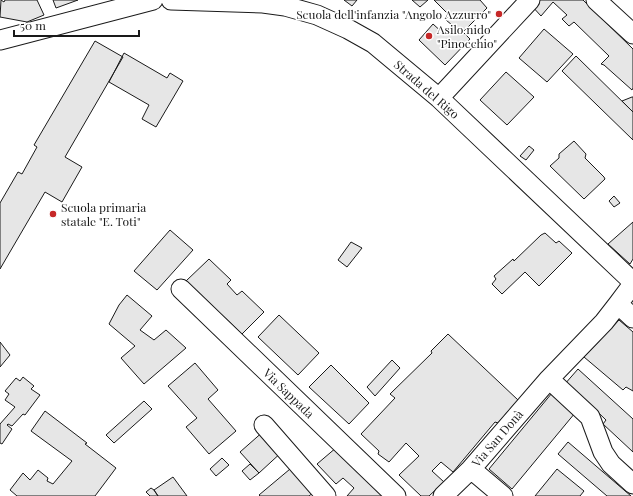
<svg xmlns="http://www.w3.org/2000/svg" width="633" height="496" font-family="'Playfair Display',serif">
<style>
.building{fill:#e6e6e6;stroke:#1a1a1a}
.lines{fill:none;stroke-linecap:round;stroke-linejoin:round}
.minor-casing{stroke:#1a1a1a;stroke-width:21}
.minor{stroke:#fff;stroke-width:19}
.poi-dot{fill:#c62828;stroke:#fff;stroke-width:1.5}
.labels{text-anchor:middle;dominant-baseline:central;stroke-width:3;stroke-linejoin:round;paint-order:stroke}
.poi-label{font-size:12px;fill:#1a1a1a;stroke:#fff;text-anchor:start}
.street-label{font-size:12px;fill:#1a1a1a;stroke:#fff}
</style>
<rect width="100%" height="100%" fill="#fff"/>
<path class="building" d="M1 0 4 2 5 0H37L44 15 27 22 0 17Z
M53 0H78L56 8Z
M344 0H357L352 6Z
M412 0H428L420 7Z
M434 0H480L487 8 463 32 470 39 445 65 419 40 433 24 444 34 452 25 446 20 449 15Z
M536 0H583L633 49V88L632 90 604 65 601 64 609 56 574 22 569 26 562 19 567 15 553 2 541 16 531 5Z
M544 29 573 54 547 82 519 58Z
M95 41 123 57 65 157 82 167 62 202 45 192 0 269V203L18 172 22 174 37 147 34 145Z
M124 53 167 78 170 73 183 81 156 127 142 119 149 105 109 82Z
M576 56 633 112V140L562 71Z
M506 72 534 97 507 125 480 100Z
M632 97H633V112L622 101Z
M574 141 586 154 585 158 604 177 605 179 584 199 550 166 559 158V154Z
M529 146 534 150 526 160 520 156Z
M614 196 620 203 614 207 609 201Z
M633 222V259L630 264 608 244Z
M170 230 193 250 157 290 134 271Z
M545 233 556 243 559 241 572 253 539 286 525 272 502 294 492 284 496 279 494 276 513 259 514 261 541 235Z
M351 242 362 248 347 267 338 260Z
M209 259 231 280 227 284 237 295 242 291 264 312 242 334 186 281Z
M127 295 152 316 140 330 154 340 166 330 186 348 144 384 121 358 135 346 109 324 119 305Z
M279 315 319 353 298 375 258 337Z
M619 320 633 332V391L626 387 623 390 584 357Z
M448 334 518 400 498 423 495 422 453 472 441 462 432 471 444 482 429 496H421L399 475 419 456 406 443 389 462 378 454 379 451 361 434 395 398 390 394 432 353 431 351Z
M0 342 10 355 0 367Z
M392 360 400 368 375 396 367 387Z
M195 363 218 390 208 399 236 431 209 454 186 427 197 418 168 386Z
M331 365 369 403 349 424 309 387Z
M578 369 633 419V452L603 424 606 420 577 392 574 396 564 385Z
M23 377 34 386 31 389 40 395 25 415 23 414 12 426 8 424 7 425 12 429 2 444 0 443V424L15 407 5 400 9 394 5 391 16 378 20 381Z
M552 393 575 413 512 489 489 469Z
M144 401 152 409 114 443 106 435Z
M45 411 87 443 85 444 116 468 95 496H17L10 490 23 473 30 480 38 470 48 478 47 481 53 484 72 461 31 431Z
M265 430 284 450 259 473 240 452Z
M568 442 631 496H607L558 454Z
M337 447 384 496H347L354 488 343 478 336 484 317 464Z
M222 458 229 465 216 476 210 469Z
M250 464 259 473 250 480 242 471Z
M296 464 318 489 309 496H260L259 495Z
M557 469 584 491 580 496H535Z
M173 477 187 496H158L154 490Z
M151 488 154 490 158 496H150L146 492Z"/>
<g class="lines">
<defs>
<path id="minor" d="M171 0 263 3 285 6 317 15 348 29 373 43 439 98 633 282
M596 0 633 34
M0 40 153 0
M439 98 530 0
M181 289 396 496
M618 304 633 318
M549 379 590 417 603 452 611 464 633 484
M264 425 326 496
M471 469 503 496
M443 496 471 469 549 379 604 322 618 304 633 284"/>
</defs>
<use href="#minor" class="minor-casing"/>
<use href="#minor" class="minor"/>
</g>
<g class="poi-dot">
<circle cx="499" cy="14" r="4"/>
<circle cx="429" cy="36" r="4"/>
<circle cx="53" cy="214" r="4"/>
</g>
<g class="labels">
<g class="poi-label">
<text x="491" y="14" text-anchor="end">Scuola dell'infanzia "Angolo Azzurro"</text>
<text x="437" y="29">Asilo nido<tspan x="437" dy="14">"Pinocchio"</tspan></text>
<text x="61" y="207">Scuola primaria<tspan x="61" dy="14">statale "E. Toti"</tspan></text>
</g>
<g class="street-label">
<text transform="translate(427 89) rotate(41)">Strada del Rigo</text>
<text transform="translate(289 393) rotate(44)">Via Sappada</text>
<text transform="translate(497 438) rotate(-49)">Via San Donà</text>
</g>
</g>
<path d="M14 30v6h125v-6" fill="none" stroke="#1a1a1a" stroke-width="2"/>
<text x="20" y="30" font-size="12" fill="#1a1a1a" stroke="#ffffff" stroke-width="3" paint-order="stroke">50 m</text>
</svg>
